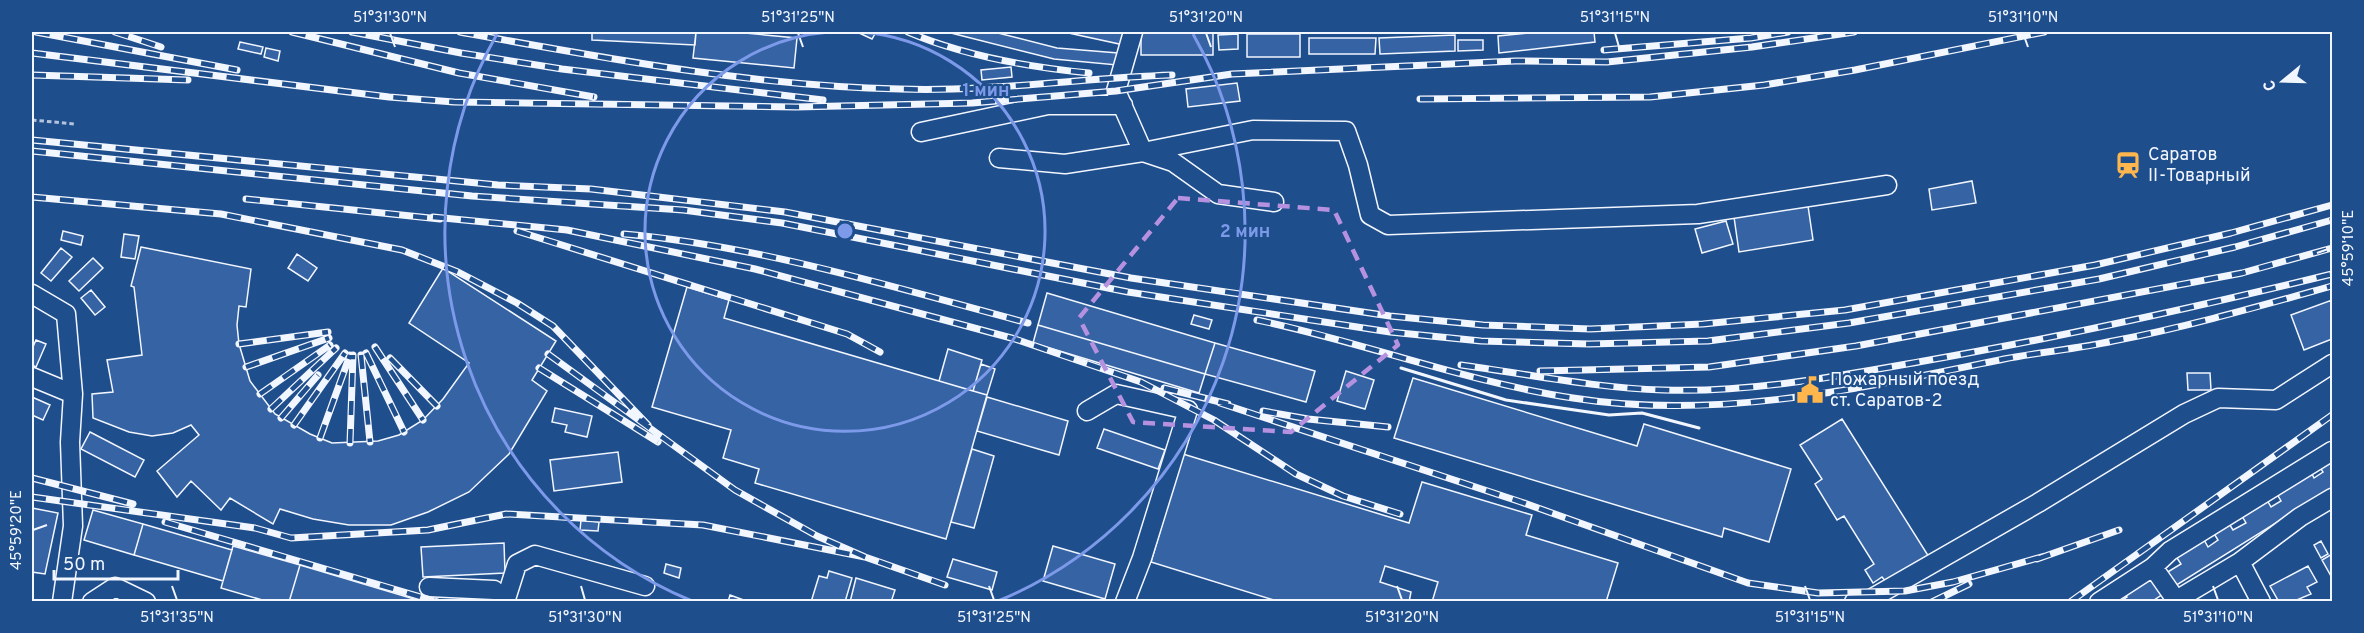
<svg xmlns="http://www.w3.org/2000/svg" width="2364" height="633" font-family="Overpass,sans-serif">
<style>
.building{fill:#3563a3;stroke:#f2f6ff;stroke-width:1.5}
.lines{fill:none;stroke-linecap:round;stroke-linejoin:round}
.minor-casing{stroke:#f2f6ff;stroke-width:21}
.path{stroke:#b3c4dc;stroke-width:3;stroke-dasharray:4.5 3;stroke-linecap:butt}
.minor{stroke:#1f4e8c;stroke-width:18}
.rail-casing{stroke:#f2f6ff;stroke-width:7}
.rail{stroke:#1f4e8c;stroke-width:4.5;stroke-dasharray:14;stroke-linecap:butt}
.wall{stroke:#f2f6ff;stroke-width:3}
.marked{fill:none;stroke:#b691df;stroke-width:4.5;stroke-dasharray:12 8;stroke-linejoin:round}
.ticks{fill:none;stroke:#f2f6ff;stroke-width:2}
.ring{fill:none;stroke:#7d9aea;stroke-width:3}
.labels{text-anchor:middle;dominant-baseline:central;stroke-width:4.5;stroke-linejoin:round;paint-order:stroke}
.poi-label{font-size:18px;fill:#f2f6ff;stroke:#1f4e8c;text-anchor:start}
.centre{fill:#7d9aea;stroke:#1f4e8c;stroke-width:3}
.ring-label{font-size:18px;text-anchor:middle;font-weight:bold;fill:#7d9aea;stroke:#1f4e8c;stroke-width:4.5;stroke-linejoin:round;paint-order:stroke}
.neatline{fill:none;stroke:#f2f6ff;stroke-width:2}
.ticks-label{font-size:15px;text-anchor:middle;fill:#f2f6ff}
</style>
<rect width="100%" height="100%" fill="#1f4e8c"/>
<path class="building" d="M592 32H696L695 45 592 40Z
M696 32H734L797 38 794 68 693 58Z
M857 32H876L872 39Z
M947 32H994L1057 48 1118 53 1117 65 1054 59Z
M1064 32H1127L1124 45Z
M1141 32H1213V55H1141Z
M1538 32H1594L1595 42 1499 53 1498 36Z
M1238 34V49L1219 50 1218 35Z
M1247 34H1300V57H1247Z
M1455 35V51L1380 54 1379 38Z
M1309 38H1376L1375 54H1309Z
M1458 40H1483V50L1458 51Z
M240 42 263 47 261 54 238 49Z
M266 48 280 51 278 61 264 57Z
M1011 67 1012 77 982 80 981 70Z
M1237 83 1240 101 1188 107 1186 89Z
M1972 181 1976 203 1932 210 1929 189Z
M1808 206 1813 240 1739 252 1734 217Z
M1726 221 1733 244 1702 253 1695 229Z
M63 231 83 236 81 245 61 240Z
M124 234 139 236 135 259 121 257Z
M141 247 251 269 246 307 239 306 237 325 239 344 250 381 275 414 310 434 332 443 378 441 399 435 423 420 443 399 469 363 409 323 443 268 556 341 532 380 547 391 509 454 469 492 428 512 391 525H349L313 519 280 509 273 524 230 498 221 510 191 481 177 497 157 471 199 435 191 425 173 433 152 436 129 432 93 418 92 394 113 392 107 360 142 355 134 287 131 286Z
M61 248 72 257 51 281 41 273Z
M297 254 317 268 308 281 288 268Z
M93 258 103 268 79 291 69 281Z
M687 287 729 300 724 318 987 395 946 539 755 483 759 469 723 458 731 430 652 407Z
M91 290 105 307 95 315 81 298Z
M1047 293 1215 343 1205 374 1038 325Z
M2332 300V339L2304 350 2291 315Z
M1194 315 1212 320 1209 329 1191 324Z
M1038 325 1205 374 1199 393 1033 343Z
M36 340 46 344 36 367 32 365V349Z
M1215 343 1315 371 1306 402 1205 374Z
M948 349 982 360 973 391 939 381Z
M981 364 995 369 987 395 973 391Z
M1346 371 1374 380 1365 409 1337 401Z
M2187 373H2210L2211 390H2188Z
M1413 378 1637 446 1644 424 1791 469 1769 542 1724 528 1722 537 1394 438Z
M32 397 50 405 43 420 32 415Z
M987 397 1068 421 1059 455 977 431Z
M555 408 592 416 587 437 565 432 567 425 552 422Z
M1842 419 1929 557 1887 583 1882 577 1873 583 1865 570 1874 564 1844 516 1837 520 1815 484 1822 479 1800 445Z
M1104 429 1165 450 1158 469 1097 448Z
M90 432 144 460 135 477 81 449Z
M972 449 994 456 974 528 951 522Z
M618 452 622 482 554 491 550 460Z
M1183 454 1409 523 1422 482 1532 515 1526 535 1618 563 1606 602H1432L1438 582 1385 566 1380 582 1411 592 1409 602H1280L1151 562Z
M2332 455V488L2175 586 2166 573 2181 564 2175 555 2203 538 2208 547 2218 540 2213 532 2228 522 2233 530 2246 523 2242 516 2267 500 2271 507 2281 501 2277 494 2311 472 2314 478 2323 472 2318 464Z
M32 508 58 513 45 574 32 572Z
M93 510 143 524 134 555 84 540Z
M581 520 599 522 598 531 580 530Z
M143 524 232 550 223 581 134 555Z
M2321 541 2328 554 2321 558 2314 545Z
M504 543 505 573 423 577 421 547Z
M233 546 300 565 289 602H269L221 588Z
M1053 546 1115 564 1105 599 1043 581Z
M2332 554V575L2331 576 2322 560Z
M953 559 997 572 992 590 947 577Z
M666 564 681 568 679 578 664 573Z
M300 565 424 602H289Z
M2308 566 2317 582 2307 587 2311 594 2292 602H2279L2270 586Z
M829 571 852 578 845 602H811L819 576 827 578Z
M2150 574 2166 592 2151 602H2119L2127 597 2123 590Z
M856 578 895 590 891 602H850Z
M730 595 749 602H728Z"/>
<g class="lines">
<defs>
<path id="minor" d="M1133 32 1116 91 1143 152 1173 162 1218 194 1274 202
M921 132 1048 105H1123
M999 158 1065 164 1143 152 1253 130 1346 131 1358 165 1370 215 1388 225 1698 214 1887 185
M32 294 66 314 73 394 70 442 73 526 62 602
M32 377 73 394
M1087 411 1116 394 1188 410 1142 558 1125 602
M2240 562 2261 602
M2153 567 2176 600
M429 587 494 590 503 602
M92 602 115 587 146 602
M505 602 517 564 535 555 645 586
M1854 602 1867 601 2038 503 2184 414 2218 398 2276 400 2332 364
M2099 602 2153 567 2170 551 2332 451
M2173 602 2240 562 2300 517 2332 498"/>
</defs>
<use href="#minor" class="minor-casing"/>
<path class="path" d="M32 120 75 124"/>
<use href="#minor" class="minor"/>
<defs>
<path id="rail" d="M36 32 237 70
M115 32 161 47
M292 32 459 73 594 97
M352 32 461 53 562 69 823 100
M460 32C605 58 752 86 900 89 991 92 1081 78 1172 75
M908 32C964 56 1028 67 1089 73
M1604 50 1751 38 1788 32
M32 53 389 97 454 102 796 107 972 103 1116 91 1232 74 1515 61 1607 62 1752 47 1854 32
M32 75 188 80
M1420 99 1650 97 1764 85 1855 70 2044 32
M32 140 498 185 591 189 785 212 1131 278 1390 316 1483 325 1590 329 1703 324 1845 310 2095 265 2231 233 2332 205
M32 151 472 196 683 210 782 223 1128 292 1390 332 1481 341 1589 344 1708 341 1849 323 2099 279 2235 247 2332 220
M32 197 221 214 402 250 458 272 517 303 553 326 648 425
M246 199 440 219
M433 217 567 230 755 269 1015 339 1141 382 1214 420 1296 474 1343 496 1400 514
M517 231 847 334 880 352
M624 234C761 246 896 288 1028 323
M1257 320C1363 342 1466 382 1573 398 1718 421 1863 388 2004 359 2040 352 2077 349 2113 341 2187 327 2260 306 2332 286
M239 344 328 332
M375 347 423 420
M366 353 404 432
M548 354 735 490 817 536 865 557 945 585
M361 355 370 442
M390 358 437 406
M1461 365C1528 374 1595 388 1663 390 1750 393 1839 376 1924 361 2061 337 2197 307 2332 274
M246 367 329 338
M539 368 658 442
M1540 371 1709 367 1856 346 2242 273 2332 248
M1164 388 1228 404
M260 394 330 345
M1220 403 1521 502 1748 583 1818 593 1905 591 1953 582 2045 556
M271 409 336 348
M1263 411 1308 419 1388 427
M281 418 318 375
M294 425 345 353
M320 438 350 355
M350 443 353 355
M32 478 133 504
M32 497 255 528 291 538 428 530 506 514 703 525 865 557
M165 522 438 602
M2037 559 2119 530
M1932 602 1969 584
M2070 602 2332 415"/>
</defs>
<use href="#rail" class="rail-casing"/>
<use href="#rail" class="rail"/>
<path class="wall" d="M1401 368 1506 400 1609 415 1642 413 1699 428"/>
</g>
<path class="marked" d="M1178 198 1334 210 1398 345 1291 432 1133 422 1079 318Z"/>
<path class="ticks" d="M390 33 395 47M798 33 803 47M1206 33 1211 47M1615 33 1619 47M2023 33 2028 47M2317 253 2331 248M33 530 47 525M172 586 177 600M581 586 585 600M989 586 994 600M1397 586 1402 600M1805 586 1810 600M2213 586 2218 600"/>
<g class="ring">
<path d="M861 32A200 200 0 1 1 829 32"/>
<path d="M692 601A400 400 0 0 1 497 34M1193 34A400 400 0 0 1 998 601"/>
</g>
<defs>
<symbol id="station-bare" viewBox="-9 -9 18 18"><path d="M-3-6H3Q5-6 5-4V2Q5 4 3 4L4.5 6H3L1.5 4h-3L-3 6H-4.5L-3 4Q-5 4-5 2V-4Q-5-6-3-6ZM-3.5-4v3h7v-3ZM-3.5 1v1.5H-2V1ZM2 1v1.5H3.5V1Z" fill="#ffb74d" stroke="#1f4e8c" stroke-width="2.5" paint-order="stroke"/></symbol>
<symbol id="civic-bare" viewBox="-9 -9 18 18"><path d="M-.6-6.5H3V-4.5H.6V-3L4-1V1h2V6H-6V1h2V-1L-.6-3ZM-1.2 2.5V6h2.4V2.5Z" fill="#ffb74d" stroke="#1f4e8c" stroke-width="2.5" paint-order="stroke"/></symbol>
</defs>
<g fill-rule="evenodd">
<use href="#station-bare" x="2109" y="146" width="38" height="38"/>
<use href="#civic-bare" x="1791" y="371" width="38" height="38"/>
</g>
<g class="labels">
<g class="poi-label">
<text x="2148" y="155">Саратов<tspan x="2148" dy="21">II-Товарный</tspan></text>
<text x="1830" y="380">Пожарный поезд<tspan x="1830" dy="21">ст. Саратов-2</tspan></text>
</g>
</g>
<circle cx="845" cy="231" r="9" class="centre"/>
<g class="ring-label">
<text x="986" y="96">1 мин</text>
<text x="1245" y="237">2 мин</text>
</g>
<rect width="2364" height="633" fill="none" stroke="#1f4e8c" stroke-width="66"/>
<g transform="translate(2283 81) rotate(251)" stroke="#1f4e8c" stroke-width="4.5" paint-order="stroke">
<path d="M0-4.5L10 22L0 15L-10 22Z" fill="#f2f6ff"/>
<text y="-9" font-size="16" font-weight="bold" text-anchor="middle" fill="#f2f6ff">С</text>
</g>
<path d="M54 570v9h124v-9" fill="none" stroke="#f2f6ff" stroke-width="3"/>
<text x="63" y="570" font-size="18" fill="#f2f6ff" stroke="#1f4e8c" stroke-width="4.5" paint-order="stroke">50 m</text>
<rect x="33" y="33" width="2298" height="567" class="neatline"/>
<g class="ticks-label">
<text x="390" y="22">51°31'30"N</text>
<text x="798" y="22">51°31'25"N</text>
<text x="1206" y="22">51°31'20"N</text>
<text x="1615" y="22">51°31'15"N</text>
<text x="2023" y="22">51°31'10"N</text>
<text transform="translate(2348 248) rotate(-90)" y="5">45°59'10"E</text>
<text transform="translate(16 530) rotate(-90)" y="5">45°59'20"E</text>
<text x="177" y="622">51°31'35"N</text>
<text x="585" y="622">51°31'30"N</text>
<text x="994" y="622">51°31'25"N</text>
<text x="1402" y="622">51°31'20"N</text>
<text x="1810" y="622">51°31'15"N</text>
<text x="2218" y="622">51°31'10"N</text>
</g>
</svg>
